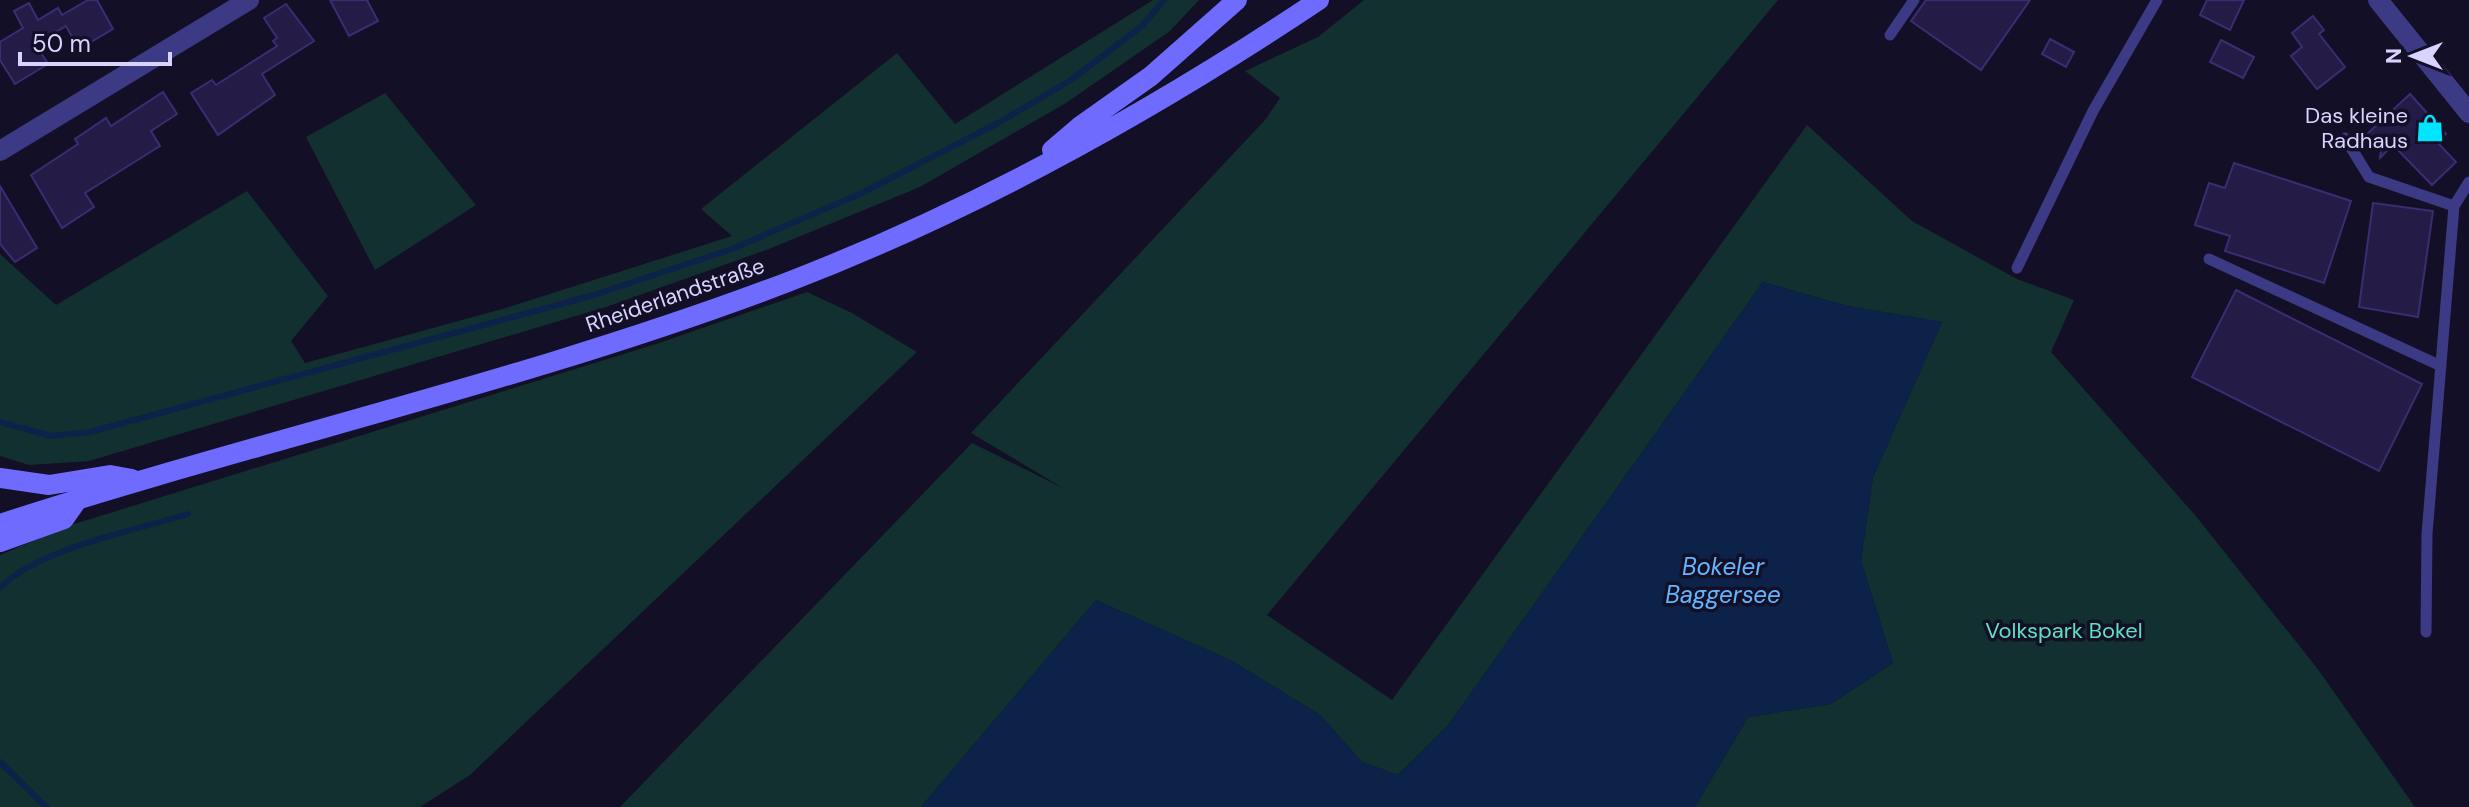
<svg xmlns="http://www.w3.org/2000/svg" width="2469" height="807" font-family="'DM Sans',sans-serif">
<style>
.green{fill:#12302f}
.water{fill:#0c2248}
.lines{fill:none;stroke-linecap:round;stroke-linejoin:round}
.stream{stroke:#0c2248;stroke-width:6}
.building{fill:#241b47;stroke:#3b2d73;stroke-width:2}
.service{stroke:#3d3a85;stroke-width:11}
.minor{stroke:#3d3a85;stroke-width:20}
.tertiary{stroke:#3d3a85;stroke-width:20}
.secondary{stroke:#6f6bff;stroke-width:20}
.labels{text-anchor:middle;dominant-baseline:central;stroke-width:7;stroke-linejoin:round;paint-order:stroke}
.poi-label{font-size:22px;fill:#d9d4ff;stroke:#130f26;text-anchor:end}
.street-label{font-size:22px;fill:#d9d4ff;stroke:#130f26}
.park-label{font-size:22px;fill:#5fe0c0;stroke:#130f26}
.water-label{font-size:24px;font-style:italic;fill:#62b6ff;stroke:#130f26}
</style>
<rect width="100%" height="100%" fill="#130f26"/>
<path class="green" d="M1153 0H1199L1170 31 1066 103 920 187 769 249 606 307 89 461 29 465 0 456V254L56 305 247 191 328 296 291 341 305 363 506 308 732 236 701 209 897 53 955 124Z
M1364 0H1778L1267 615 1392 700 1807 125 1912 221 2017 279 2074 300 2051 352 2195 515 2317 668 2415 807H1695L1748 717 1831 704 1893 663 1861 561 1873 477 1942 322 1847 306 1763 282 1449 724 1398 775 1362 762 1320 715 1232 661 1096 600 921 807H620L972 443 1063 488 971 433 1265 120 1280 98 1245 71 1318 37Z
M385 93 476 205 375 270 306 137Z
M807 292 852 313 917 352 470 775 420 807H0V555L71 525 656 344Z"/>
<path class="water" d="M1763 282 1847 306 1942 322 1873 477 1861 561 1893 663 1831 704 1748 717 1695 807H921L1096 600 1232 661 1320 715 1362 762 1398 775 1449 724Z"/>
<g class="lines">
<path class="stream" d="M0 422 51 436 90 432 594 295 732 249 860 194 1000 122 1071 80 1142 26 1164 0
M0 588C39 548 134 531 188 514
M0 762 46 807"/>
</g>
<path class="building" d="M88 0H97L113 29 79 49 66 26 35 43 48 64 15 84 0 60V42L23 28 14 11 29 3 38 20 58 8 62 15Z
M330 0H367L378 21 349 36Z
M1926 0H2030L1981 70 1911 21Z
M2207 0H2244L2230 30 2200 15Z
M286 4 314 41 262 74 275 95 218 135 191 93 212 80 216 85 277 46 273 41 277 38 264 18Z
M2313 16 2324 30 2319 34 2345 67 2317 89 2291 56 2302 47 2292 33Z
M2050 39 2074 52 2066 67 2042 54Z
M2221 40 2254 57 2243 78 2210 62Z
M163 92 177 114 151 131 160 146 85 193 94 207 62 228 31 175 78 144 75 139 106 118 111 126Z
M2410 94 2446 134 2437 142 2456 162 2432 185 2393 145 2380 158 2382 143 2367 134Z
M2234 163 2351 201 2324 283 2225 251 2230 236 2195 225 2209 183 2225 188Z
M0 186 37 248 15 262 0 244Z
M2373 203 2433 211 2418 317 2359 307Z
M2236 290 2422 384 2379 471 2192 377Z"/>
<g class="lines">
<path class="service" d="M1890 35 1914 0
M2345 138 2369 177 2454 206
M2209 259 2441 366
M2017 268 2093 111 2157 0
M2426 632 2427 534 2454 206 2469 182"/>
<path class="minor" d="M0 151 249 0"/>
<path class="tertiary" d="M2378 0 2469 113"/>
<path class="secondary" d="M1052 150 1079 127 1151 76 1237 0
M0 478 49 485 110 475 132 479
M0 524C262 439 531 380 788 282 975 210 1153 111 1319 0
M0 542 64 519 78 499"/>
</g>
<defs>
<symbol id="shop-bare" viewBox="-9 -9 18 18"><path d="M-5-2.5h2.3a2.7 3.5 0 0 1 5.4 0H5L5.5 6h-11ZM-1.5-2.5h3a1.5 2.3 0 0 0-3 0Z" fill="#00e5ff" stroke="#130f26" stroke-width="2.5" paint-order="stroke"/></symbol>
</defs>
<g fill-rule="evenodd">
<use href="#shop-bare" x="2410" y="108" width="40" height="40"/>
</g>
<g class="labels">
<g class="poi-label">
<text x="2408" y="115">Das kleine<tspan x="2408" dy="25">Radhaus</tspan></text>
</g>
<g class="street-label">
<text transform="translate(675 295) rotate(-19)">Rheiderlandstraße</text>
</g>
<g class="park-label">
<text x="2064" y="630">Volkspark Bokel</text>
</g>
<g class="water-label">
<text x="1723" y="566">Bokeler<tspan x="1723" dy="28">Baggersee</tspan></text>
</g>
</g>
<g transform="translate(2413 56) rotate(270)" stroke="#130f26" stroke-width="6" paint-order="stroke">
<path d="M0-6L14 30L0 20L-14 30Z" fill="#d9d4ff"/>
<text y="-12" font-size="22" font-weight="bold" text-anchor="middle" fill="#d9d4ff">N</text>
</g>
<path d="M20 52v12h150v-12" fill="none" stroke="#d9d4ff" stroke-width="4"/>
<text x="32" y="52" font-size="24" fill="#d9d4ff" stroke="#130f26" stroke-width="6" paint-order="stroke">50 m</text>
</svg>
